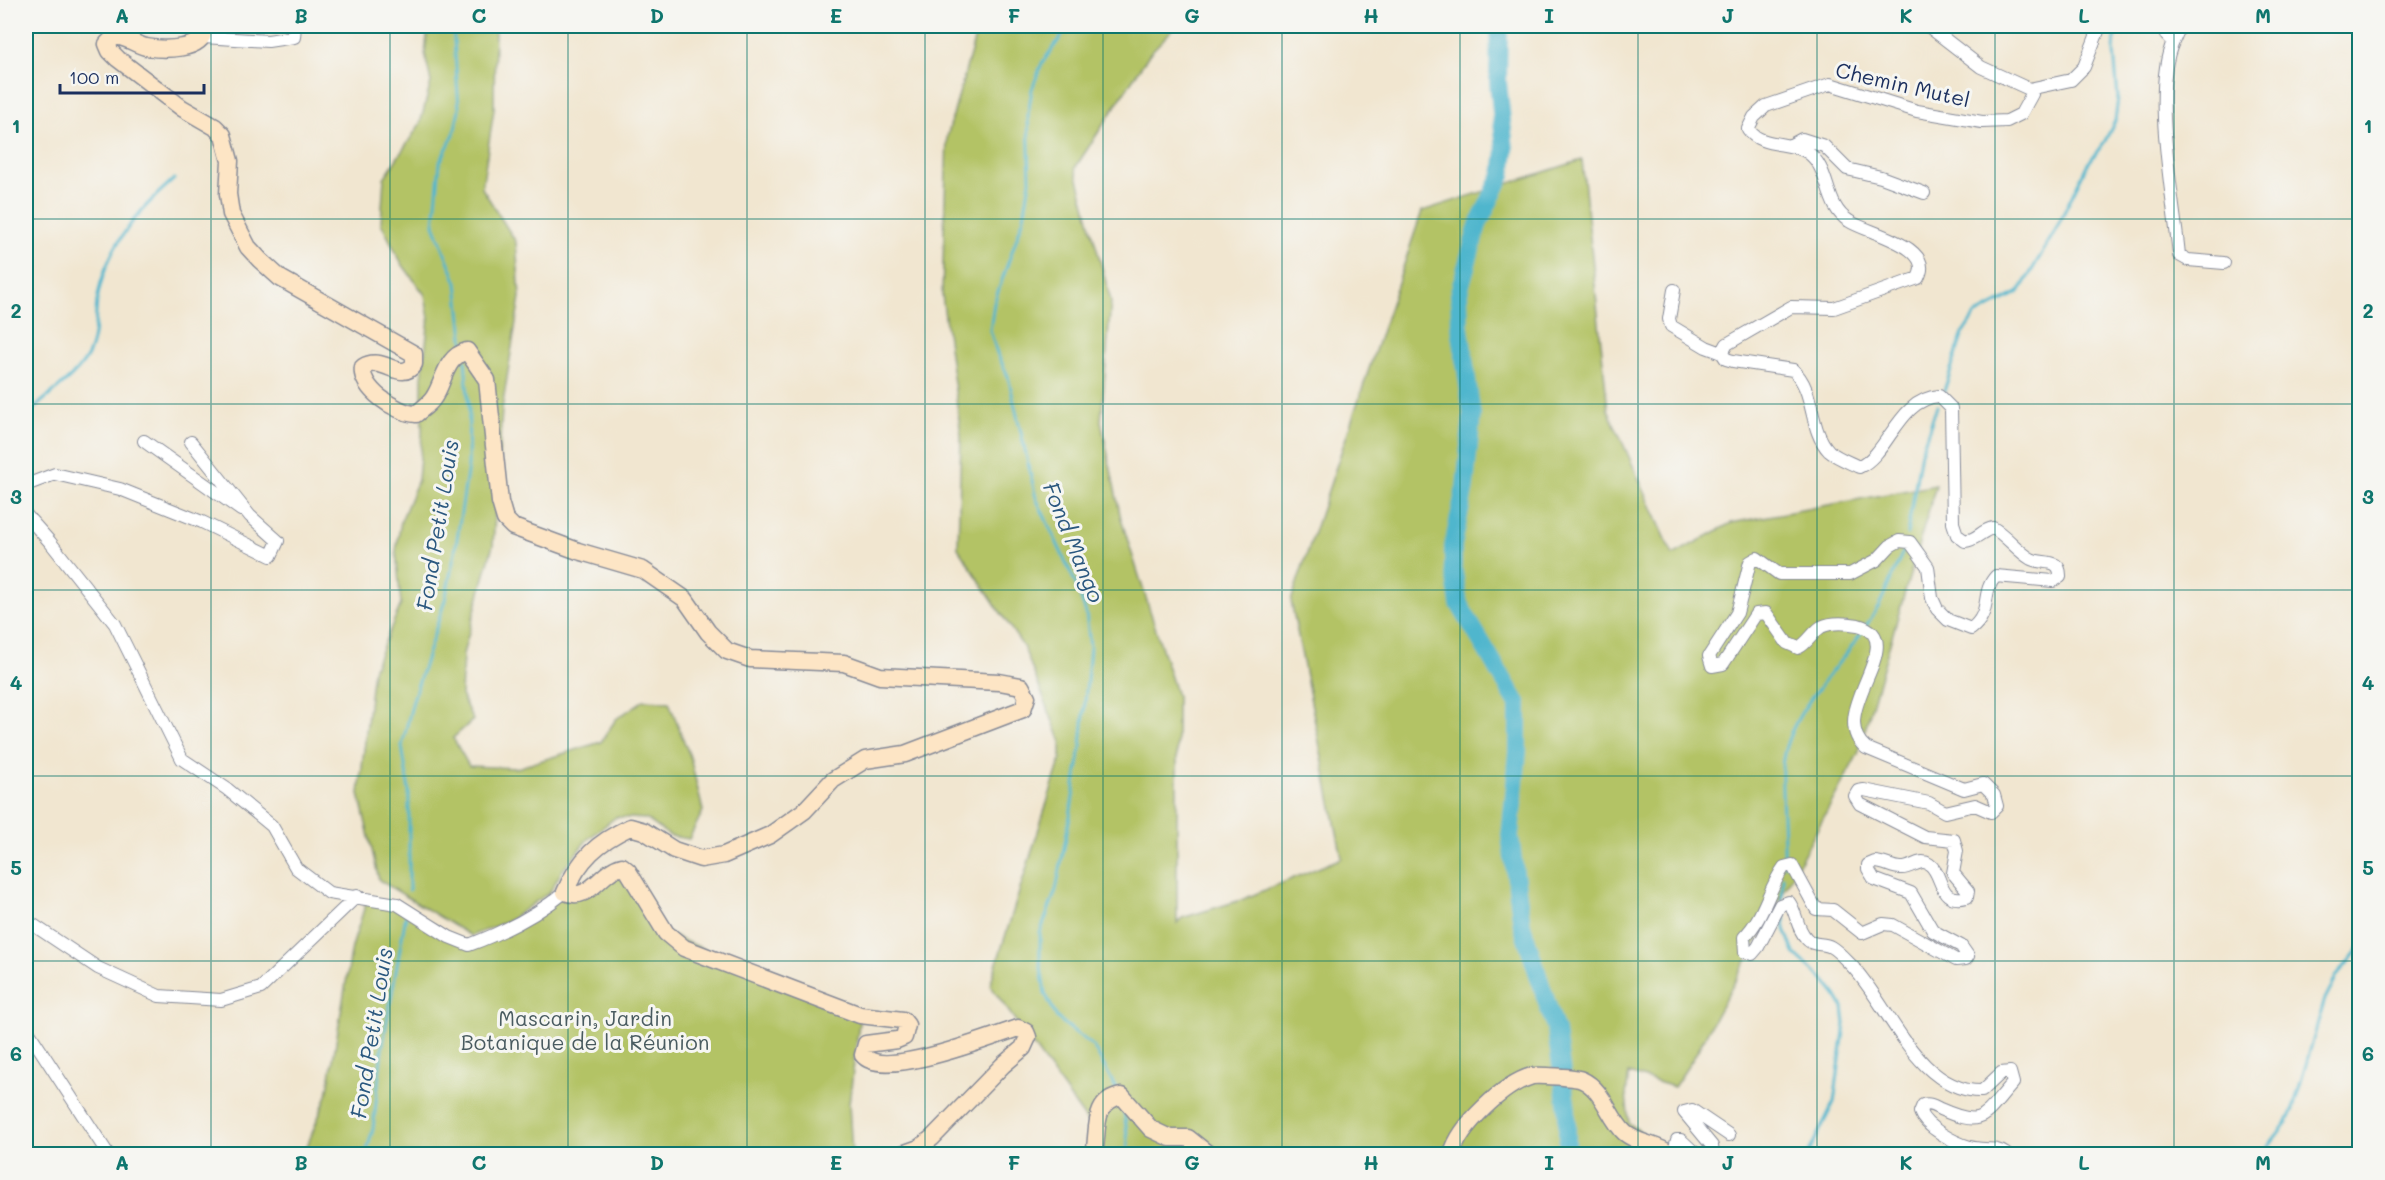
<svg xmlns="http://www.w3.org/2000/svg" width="2385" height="1180" font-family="Mali,sans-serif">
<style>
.green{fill:#b3c365;stroke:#677962;stroke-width:1.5}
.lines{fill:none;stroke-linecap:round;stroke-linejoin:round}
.stream{stroke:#4fb6cd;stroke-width:3}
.river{stroke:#4fb6cd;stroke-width:18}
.street-casing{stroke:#868a97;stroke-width:14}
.secondary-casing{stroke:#868a97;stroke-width:19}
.street{stroke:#fff;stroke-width:12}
.secondary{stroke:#fde5c5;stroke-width:16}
.grid{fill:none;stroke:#0f766e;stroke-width:1.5;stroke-opacity:0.55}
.labels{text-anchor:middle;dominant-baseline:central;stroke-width:6;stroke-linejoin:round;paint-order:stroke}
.street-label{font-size:21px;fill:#1b2f5e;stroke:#f6f6f2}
.park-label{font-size:21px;fill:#495b60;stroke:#f6f6f2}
.water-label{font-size:22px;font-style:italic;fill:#2b587f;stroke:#f6f6f2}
.neatline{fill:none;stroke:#0f766e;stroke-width:2}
.grid-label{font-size:20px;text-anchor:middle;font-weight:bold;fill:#0f766e}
</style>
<rect width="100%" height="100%" fill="#f6f6f2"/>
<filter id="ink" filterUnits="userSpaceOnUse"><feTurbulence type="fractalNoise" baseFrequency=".0167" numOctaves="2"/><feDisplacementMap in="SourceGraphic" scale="12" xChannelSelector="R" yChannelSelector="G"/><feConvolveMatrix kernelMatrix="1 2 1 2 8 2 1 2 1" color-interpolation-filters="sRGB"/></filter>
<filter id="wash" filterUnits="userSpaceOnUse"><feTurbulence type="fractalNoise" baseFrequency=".008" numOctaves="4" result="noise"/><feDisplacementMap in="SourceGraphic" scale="24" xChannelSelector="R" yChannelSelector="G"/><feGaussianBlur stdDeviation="1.35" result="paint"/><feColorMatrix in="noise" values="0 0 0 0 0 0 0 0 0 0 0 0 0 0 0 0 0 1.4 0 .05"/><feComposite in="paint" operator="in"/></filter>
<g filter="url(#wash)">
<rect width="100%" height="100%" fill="#f1e6d0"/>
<path class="green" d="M428 26H495L494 109 482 188 516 242 520 297 502 409 493 545 463 654 461 695 473 720 453 738 469 766 517 768 601 742 616 719 644 700 669 702 690 757 703 811 689 839 670 836 646 819 616 817 587 840 562 871 550 892 508 921 471 936 379 880 359 794 373 670 401 604 396 551 401 521 418 480 422 435V378L429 318 425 295 402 264 381 223 384 178 420 124 431 82 425 54Z
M978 26H1176L1150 53 1075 168 1111 301 1101 421 1121 519 1177 696V923L1182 918 1241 900 1342 858 1291 601 1422 211 1582 160 1608 410 1673 555 1731 523 1936 485 1858 754 1694 1057 1674 1087 1629 1073 1626 1095 1629 1123 1671 1154H1095L1094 1131 990 985 1061 758V742L1024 648 958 548 961 435 942 295 947 137Z
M622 866 666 933 860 1015 849 1104 852 1154H304L327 1095 352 947 367 899 397 904 470 945Z"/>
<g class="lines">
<path class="stream" d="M453 26 459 109 454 134 440 162 434 225 457 283 464 347
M1069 26 1042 63 1032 89 1028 114 1030 181 1024 217 994 303 990 330 997 353 1008 376 1036 498 1075 582 1086 613 1090 647 1081 746 1070 816 1056 890 1040 933V961L1045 993 1057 1018 1093 1046 1117 1090
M1944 391 1963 333 1975 315 2019 292 2054 233 2087 165 2105 141 2115 121 2118 98 2114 51 2115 38 2122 26
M26 416C43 398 77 377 88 355 96 339 95 318 97 301 105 249 136 212 174 179
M1907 534 1921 452 1937 406
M1866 626 1879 606 1905 547
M1784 865C1785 832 1781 800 1782 768 1785 716 1835 672 1863 631
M409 890V791L402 746 413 700 445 600 455 552 468 466 469 409 465 360
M1782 900 1783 877
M1783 910 1785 929 1794 953 1825 981 1836 995 1843 1007 1845 1024 1834 1102 1808 1154
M1124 1111 1128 1142 1127 1154
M366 1154 373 1129 382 1049 406 915
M2262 1154 2287 1122 2293 1109 2325 999 2337 976 2360 947"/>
<path class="river" d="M1499 26 1498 82 1505 150 1502 175 1478 225 1459 292 1460 327 1472 415 1465 487 1453 546V566L1459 604 1518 704V752L1510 836 1522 925 1556 1031 1567 1109V1154"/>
</g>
</g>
<g filter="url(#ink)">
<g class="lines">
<defs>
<path id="street" d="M1928 26 1981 67 2029 89 2032 94 2021 114 2007 121 1982 122 1917 111 1830 84 1766 106 1754 117 1748 129C1760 148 1790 141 1807 152 1832 169 1823 205 1849 221 1867 233 1936 246 1918 278L1834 308 1791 307 1727 344 1722 353 1726 359 1733 361 1793 370C1816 391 1808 429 1829 451 1837 458 1849 462 1859 467 1889 454 1898 399 1939 396L1951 408 1953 523 1957 535 1965 541C1977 540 1982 530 1993 528 2007 536 2017 551 2031 559 2043 565 2061 557 2060 577L2053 581 1996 576C1980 593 1993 612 1971 629L1948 620 1937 609 1932 598 1928 567 1910 542 1899 541 1890 546 1877 560 1850 574H1779L1757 558 1750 562 1737 613 1709 656 1712 666 1723 664 1756 614 1766 613 1787 643 1798 648C1808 643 1812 633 1821 627 1831 622 1847 623 1858 625 1914 640 1823 713 1866 748L1964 789 1983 784 1994 795 1997 806 1991 812 1975 805 1945 812 1929 803 1864 790 1858 791 1855 796 1860 804 1925 837 1954 840 1957 851 1953 873 1968 891 1967 897C1937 905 1944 874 1929 864 1920 858 1912 868 1902 868 1893 869 1885 862 1875 862L1868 865V869L1874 879 1911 893 1933 931 1961 946 1968 956 1966 959 1956 960 1893 925 1883 924 1862 933 1833 910 1816 909 1792 865 1784 867C1768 889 1764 918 1744 937L1745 952 1752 954 1758 947 1780 905 1789 902C1797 913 1796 927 1806 938 1813 947 1822 942 1831 947 1838 951 1845 959 1851 965 1889 1004 1917 1092 1982 1091L2001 1073 2010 1072 2013 1083C1983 1116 1985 1129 1940 1109 1934 1106 1930 1103 1923 1105L1920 1112C1925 1127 1955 1143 1970 1147 1983 1151 1994 1146 2006 1154
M2166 26V35L2173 42C2151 90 2174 200 2179 255L2188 260 2224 263
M203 37 268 41 294 37 295 26
M2173 42 2180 26
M2029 89 2071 80 2084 67 2100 26
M1789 146 1802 139 1824 146 1847 169 1881 177 1924 193
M1674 290 1669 319 1671 326 1706 347 1722 353
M144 441 241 510
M26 485 55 474 120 489 202 522 271 556 278 541 250 516 191 442
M26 515 50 542 115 624 182 759 227 789 272 826 296 868 329 893 397 904 449 937 469 945C504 932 536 916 565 892
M26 920 98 968 159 996 221 1000 261 988 357 896
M26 1028 108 1154
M1687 1154 1676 1144 1677 1140H1681L1696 1154
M1713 1154 1712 1146 1684 1112 1692 1110 1729 1135"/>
<path id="secondary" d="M200 26 204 30C202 51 163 50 146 47 135 44 126 37 115 36L107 44 110 51 118 59 182 108 215 127 223 135 230 161 228 194 231 214 248 247 260 260 280 278 414 354V364C401 384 384 354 363 367 359 388 396 413 416 414 422 409 430 404 434 397 445 380 445 357 467 351L487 380 500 502 505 519 513 527 578 551 643 570 685 599 708 632 727 651 750 659 844 663 880 676 999 682 1021 686 1027 697 1023 709 905 754 865 760 833 780 804 811 770 835 724 855 701 859 674 850 644 831 630 827C598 842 579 859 565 892 590 903 600 871 622 866L628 871 666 933 684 948 860 1015 903 1020 907 1025 904 1037 897 1040 866 1044 863 1055C882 1080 991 1037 1018 1028L1026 1032 1028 1037 1023 1048 1003 1065 932 1138 919 1148 902 1154
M1094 1154C1099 1131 1091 1101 1122 1096L1151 1129 1170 1138H1188L1208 1154
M1452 1154C1459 1126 1504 1084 1532 1076 1538 1075 1576 1077 1582 1080 1603 1089 1609 1118 1625 1133 1638 1144 1657 1144 1670 1154"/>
</defs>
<use href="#street" class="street-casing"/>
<use href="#secondary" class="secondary-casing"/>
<use href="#street" class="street"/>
<use href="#secondary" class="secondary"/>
</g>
</g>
<path class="grid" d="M211 26V1154M390 26V1154M568 26V1154M747 26V1154M925 26V1154M1103 26V1154M1282 26V1154M1460 26V1154M1638 26V1154M1817 26V1154M1995 26V1154M2174 26V1154M26 219H2360M26 404H2360M26 590H2360M26 776H2360M26 961H2360"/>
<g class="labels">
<g class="street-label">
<text transform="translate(1903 84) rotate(13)">Chemin Mutel</text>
</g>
<g class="park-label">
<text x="585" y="1017">Mascarin, Jardin<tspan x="585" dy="24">Botanique de la Réunion</tspan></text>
</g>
<g class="water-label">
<text transform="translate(437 525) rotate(-81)">Fond Petit Louis</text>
<text transform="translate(1074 542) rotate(68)">Fond Mango</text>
<text transform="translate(371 1033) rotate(-81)">Fond Petit Louis</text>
</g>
</g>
<rect width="2385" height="1180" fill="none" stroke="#f6f6f2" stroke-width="66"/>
<path d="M60 84v9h144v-9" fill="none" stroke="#1b2f5e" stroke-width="3"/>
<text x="69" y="84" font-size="18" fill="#1b2f5e" stroke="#f6f6f2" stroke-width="4.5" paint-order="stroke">100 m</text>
<rect x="33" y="33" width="2319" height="1114" class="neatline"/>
<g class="grid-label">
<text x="122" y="23">A</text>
<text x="301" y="23">B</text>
<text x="479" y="23">C</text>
<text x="657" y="23">D</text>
<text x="836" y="23">E</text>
<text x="1014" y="23">F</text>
<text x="1192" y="23">G</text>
<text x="1371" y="23">H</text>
<text x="1549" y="23">I</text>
<text x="1728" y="23">J</text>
<text x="1906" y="23">K</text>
<text x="2084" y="23">L</text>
<text x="2263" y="23">M</text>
<text x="16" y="133">1</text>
<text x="2368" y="133">1</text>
<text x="16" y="318">2</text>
<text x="2368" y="318">2</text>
<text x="16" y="504">3</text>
<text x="2368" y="504">3</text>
<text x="16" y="690">4</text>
<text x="2368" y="690">4</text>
<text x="16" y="875">5</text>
<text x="2368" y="875">5</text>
<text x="16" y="1061">6</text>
<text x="2368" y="1061">6</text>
<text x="122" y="1170">A</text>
<text x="301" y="1170">B</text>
<text x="479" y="1170">C</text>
<text x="657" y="1170">D</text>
<text x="836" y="1170">E</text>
<text x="1014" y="1170">F</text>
<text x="1192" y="1170">G</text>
<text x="1371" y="1170">H</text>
<text x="1549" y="1170">I</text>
<text x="1728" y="1170">J</text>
<text x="1906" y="1170">K</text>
<text x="2084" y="1170">L</text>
<text x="2263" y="1170">M</text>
</g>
</svg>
